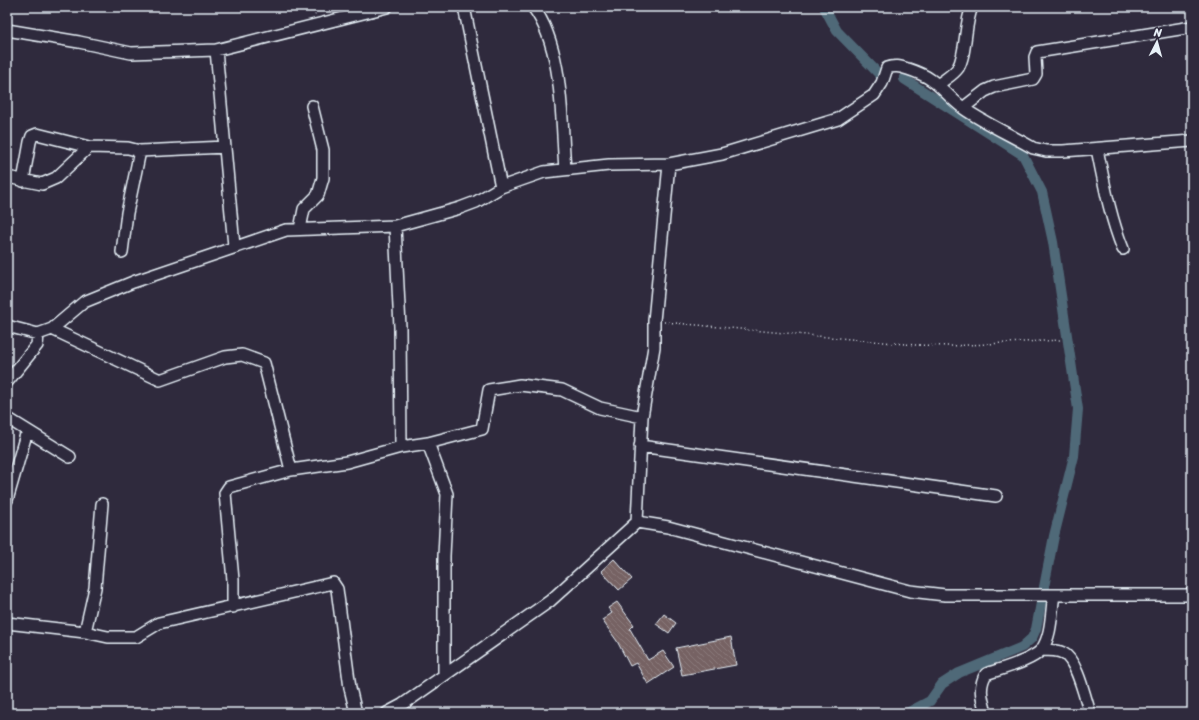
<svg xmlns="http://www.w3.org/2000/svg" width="1199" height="720" font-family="Sriracha,sans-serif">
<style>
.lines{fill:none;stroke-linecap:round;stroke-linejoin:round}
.canal{stroke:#506978;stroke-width:10}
.building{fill:url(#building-back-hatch);stroke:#e8f1f8}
.minor-casing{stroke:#e8f1f8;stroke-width:14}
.path{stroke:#e8f1f8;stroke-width:1.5;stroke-dasharray:1 3;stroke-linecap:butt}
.minor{stroke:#2f2a3d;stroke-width:11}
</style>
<defs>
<pattern id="building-back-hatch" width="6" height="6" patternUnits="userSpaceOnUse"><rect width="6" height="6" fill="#766263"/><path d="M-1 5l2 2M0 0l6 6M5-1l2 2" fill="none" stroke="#8a797a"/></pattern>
</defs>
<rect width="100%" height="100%" fill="#2f2a3d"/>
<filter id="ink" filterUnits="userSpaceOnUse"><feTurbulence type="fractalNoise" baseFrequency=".025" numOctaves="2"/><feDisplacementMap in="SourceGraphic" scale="8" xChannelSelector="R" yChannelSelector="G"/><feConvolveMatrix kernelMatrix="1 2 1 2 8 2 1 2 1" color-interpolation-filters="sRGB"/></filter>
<g filter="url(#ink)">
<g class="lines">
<path class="canal" d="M824 7 837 31 879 74
M904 79 1023 155 1042 192 1053 242 1078 409 1074 456 1054 536 1044 587
M907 713 930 701 942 684 959 673 1022 647 1032 638 1036 629 1041 603"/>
</g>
<path class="building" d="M614 559 632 579 619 590 601 571Z
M617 602 634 625 630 629 648 660 663 651 674 667 648 684 636 663 630 666 617 641 602 620 612 613 608 608Z
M664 614 676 623 669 633 656 624Z
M731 637 736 665 682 675 676 648Z"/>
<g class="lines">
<defs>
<path id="minor" d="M464 7 501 187
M533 7C564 48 561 120 565 169
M7 30 79 42 131 53 216 50 387 7
M216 50 234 246
M939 84C945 79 953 75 958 68 967 52 964 25 972 7
M963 108 985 91 994 87 1033 79 1036 74 1035 57 1037 52 1192 27
M1097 149C1104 183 1110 217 1123 249
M140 151 225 147
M7 177 42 184 56 178 89 147 128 148 140 151 127 213 122 252
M23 181 30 142 32 136 37 134 89 147
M395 226 400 327 401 447
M300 229 304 209 318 195 323 178V150L312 106
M7 326 38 334 52 329 84 302 133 282 286 230 395 226 460 208 476 202 501 187 544 172 609 165 669 164 722 154 838 119 874 95 882 83 887 68C895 65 901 67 908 69 939 79 941 91 963 108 984 123 1011 135 1033 148L1046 151H1063L1192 141
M52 329 160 380 225 357 242 355 264 363 291 470
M7 382 37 345 38 334
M7 418 70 457
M428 443 447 494 444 556V675
M640 446 996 496
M7 500 27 431
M637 522 668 527 910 591 945 595H1192
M233 607V580L225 493 229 487 291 470 347 462 401 447 428 443 482 429 489 390 520 385 562 390 600 408 642 417
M7 623 85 632 108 637H136L159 623 333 583 337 589 350 688 356 713
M85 632 95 588 102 504
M1042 650C1049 650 1057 650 1063 653 1077 660 1085 698 1090 713
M387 713 402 705 550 601 637 522 642 417 654 347V321L669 164
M986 713C982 699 978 687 986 674 1000 669 1033 661 1042 649 1052 635 1051 611 1054 595"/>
</defs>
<use href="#minor" class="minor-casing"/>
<path class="path" d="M312 7 315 15
M664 322 916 345 950 346 1061 340"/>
<use href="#minor" class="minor"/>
</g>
</g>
<rect width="1199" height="720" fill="none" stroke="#2f2a3d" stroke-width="24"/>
<rect x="12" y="12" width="1175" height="696" fill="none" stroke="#e8f1f8" stroke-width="1.5" filter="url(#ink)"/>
<g transform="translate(1157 42) rotate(6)" stroke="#2f2a3d" stroke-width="3" paint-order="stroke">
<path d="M0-3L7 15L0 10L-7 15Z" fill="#e8f1f8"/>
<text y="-6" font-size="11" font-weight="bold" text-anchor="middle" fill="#e8f1f8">N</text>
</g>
</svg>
